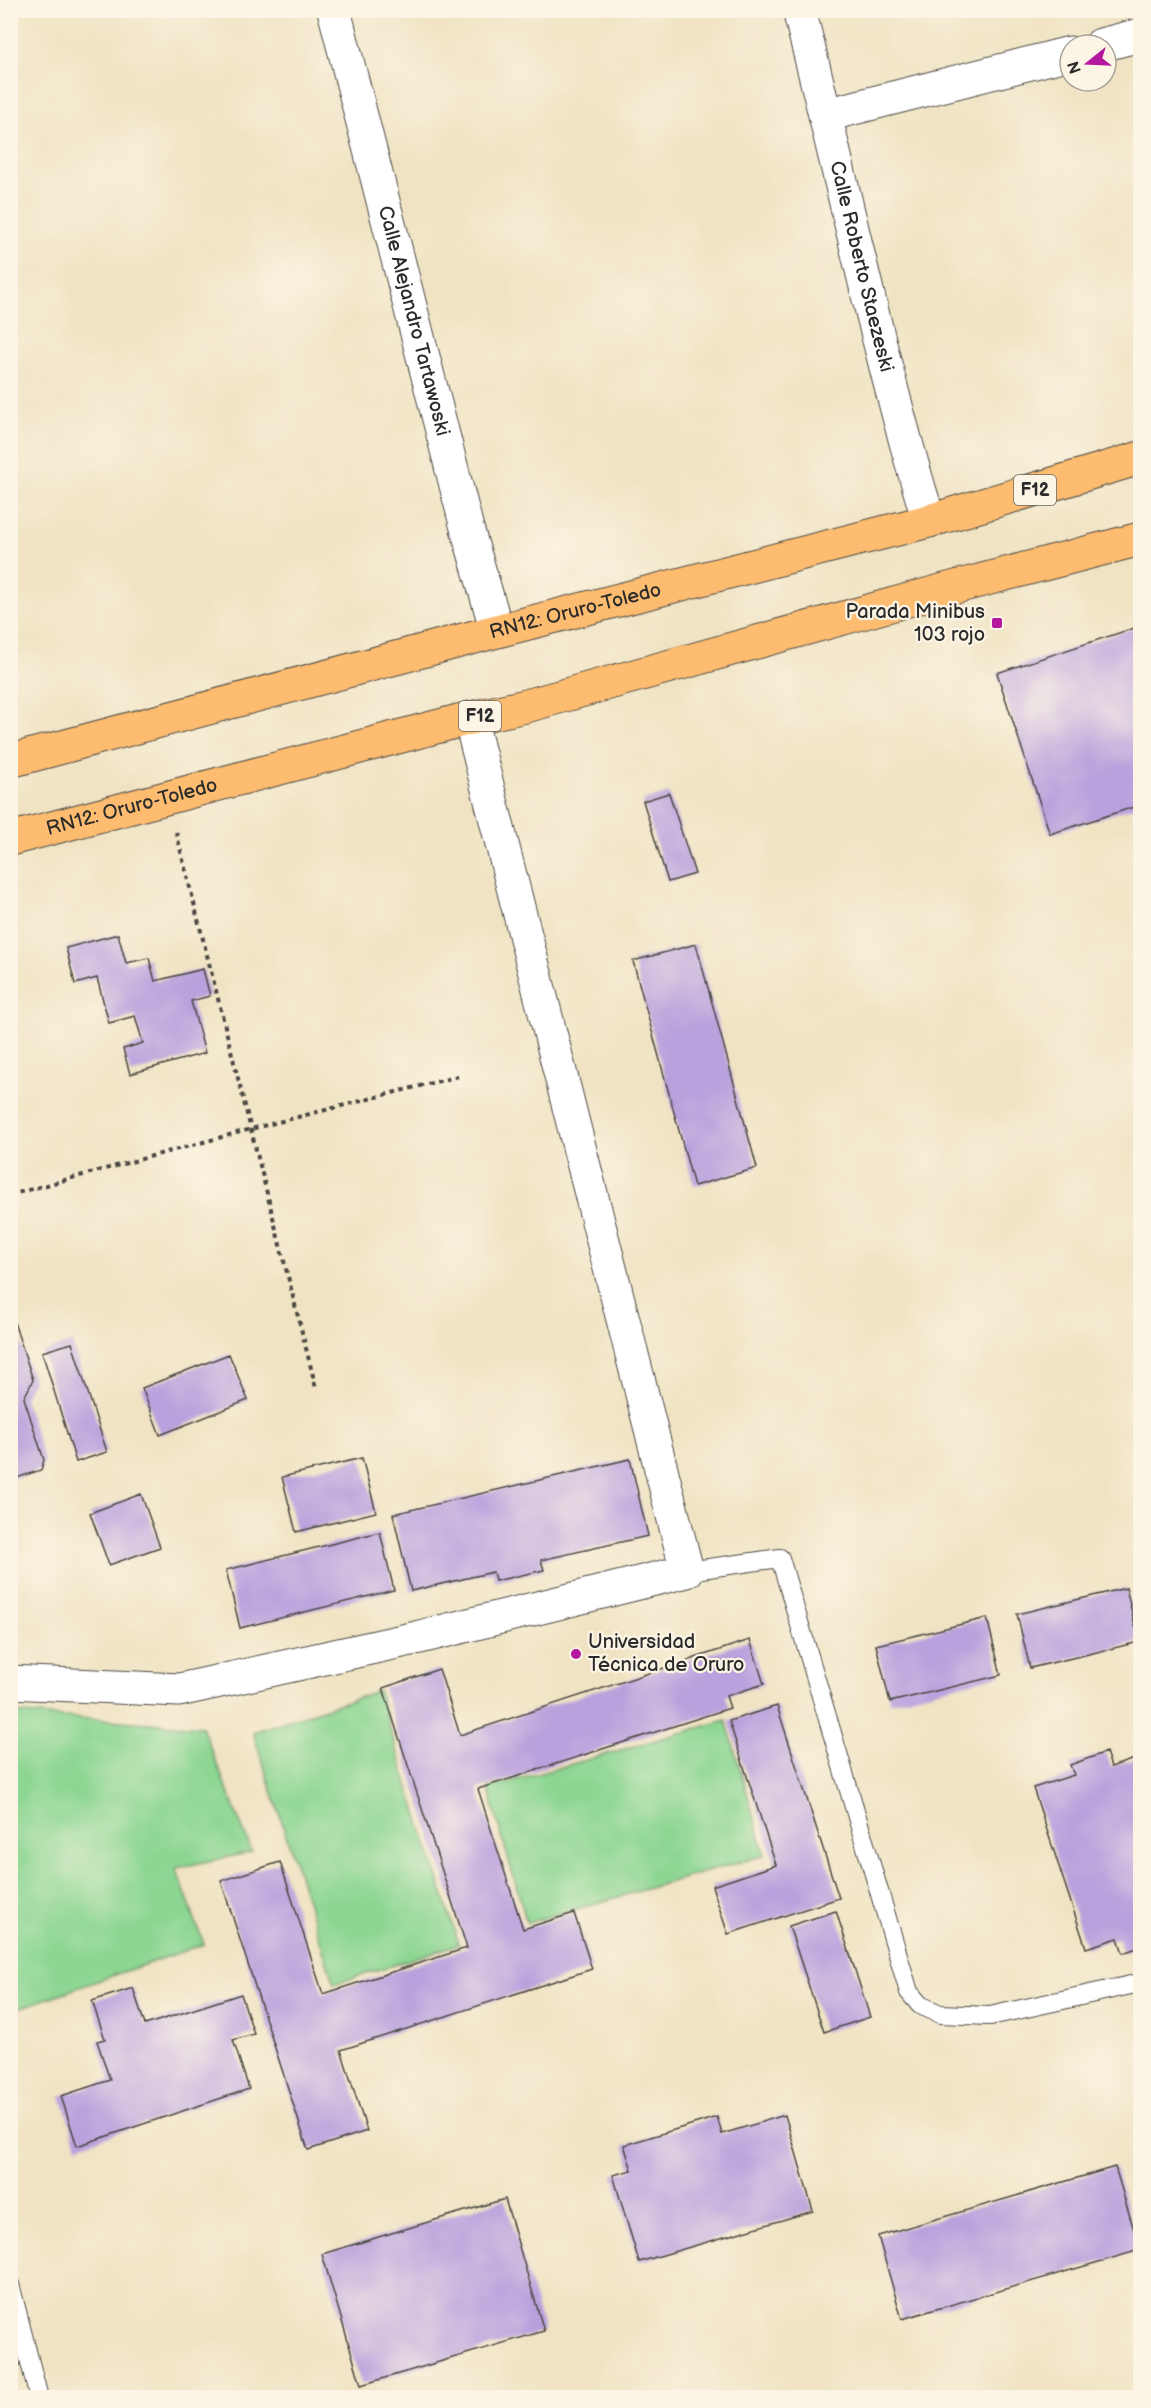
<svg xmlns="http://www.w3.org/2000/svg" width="1151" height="2408" font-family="'Balsamiq Sans',sans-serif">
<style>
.green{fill:#8cd692;stroke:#5c805e;stroke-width:1.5}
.building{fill:#b9a1dd}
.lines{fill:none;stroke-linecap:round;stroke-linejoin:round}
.service-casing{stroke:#494742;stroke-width:20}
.minor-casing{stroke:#494742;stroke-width:35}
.trunk-casing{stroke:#494742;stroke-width:35}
.path{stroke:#494742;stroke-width:4;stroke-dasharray:4.5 4.5;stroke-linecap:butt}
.service{stroke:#fff;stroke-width:18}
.minor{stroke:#fff;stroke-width:33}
.trunk{stroke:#fdbc70;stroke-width:33}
.poi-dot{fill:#b5179e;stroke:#fcf5e5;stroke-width:2}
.labels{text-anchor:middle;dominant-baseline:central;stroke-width:4.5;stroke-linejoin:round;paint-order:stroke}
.shield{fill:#fcf5e5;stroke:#6a6863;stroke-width:1.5}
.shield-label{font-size:18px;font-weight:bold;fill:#2b2b2b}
.street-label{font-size:20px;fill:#2b2b2b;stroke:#fcf5e5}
.poi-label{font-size:20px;fill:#2b2b2b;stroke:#fcf5e5;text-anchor:end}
</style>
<rect width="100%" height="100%" fill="#fcf5e5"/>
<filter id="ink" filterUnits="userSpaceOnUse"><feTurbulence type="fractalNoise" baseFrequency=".0167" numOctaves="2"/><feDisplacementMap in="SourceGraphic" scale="12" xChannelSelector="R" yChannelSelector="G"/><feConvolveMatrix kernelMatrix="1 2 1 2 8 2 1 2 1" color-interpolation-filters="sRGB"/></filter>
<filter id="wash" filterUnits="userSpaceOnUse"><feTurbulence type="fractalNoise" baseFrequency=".008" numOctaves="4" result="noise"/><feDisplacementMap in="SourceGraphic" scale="24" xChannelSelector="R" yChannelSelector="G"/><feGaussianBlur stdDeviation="1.35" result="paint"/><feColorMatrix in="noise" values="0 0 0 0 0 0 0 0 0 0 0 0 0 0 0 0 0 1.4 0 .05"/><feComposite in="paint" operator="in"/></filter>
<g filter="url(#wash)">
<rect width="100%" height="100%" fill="#f0e3c3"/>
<path class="green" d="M378 1691 459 1944 334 1984 253 1732Z
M10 1713 202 1727 252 1852 176 1868 204 1944 11 2011Z
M726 1720 765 1855 527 1923 488 1788Z"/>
<g id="blocks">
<path class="building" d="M1140 626V805L1050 834 997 673Z
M669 793 695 874 668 882 643 801Z
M118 934 126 963 149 958 155 981 203 969 210 996 191 1001 205 1053 130 1074 123 1049 143 1043 135 1016 109 1023 97 978 75 984 66 948Z
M696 944 757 1168 694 1186 633 961Z
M10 1310 33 1380 24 1398 44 1460 41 1470 10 1480Z
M72 1343 107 1452 76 1462 42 1352Z
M229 1354 248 1400 160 1435 142 1388Z
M362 1458 376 1512 296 1532 282 1477Z
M630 1459 648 1536 541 1560 544 1570 495 1581 493 1572 411 1591 393 1514Z
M141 1494 160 1547 109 1565 90 1513Z
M380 1532 394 1590 240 1628 226 1570Z
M1126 1588 1139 1642 1030 1668 1017 1614Z
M987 1618 1001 1675 890 1702 876 1645Z
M750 1640 764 1684 726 1696 730 1708 478 1789 523 1929 574 1913 592 1969 341 2050 367 2131 308 2150 221 1881 280 1862 323 1994 467 1948 383 1688 439 1669 460 1735Z
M777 1706 839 1898 728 1934 712 1886 776 1865 729 1721Z
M1106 1752 1111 1767 1140 1757V1947L1123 1953 1118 1938 1086 1948 1033 1788 1074 1775 1070 1765Z
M836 1911 870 2017 824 2032 789 1926Z
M133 1988 145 2025 241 1994 254 2034 233 2040 249 2089 77 2146 61 2096 110 2080 97 2041 105 2039 92 2001Z
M785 2115 813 2211 639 2262 613 2175 632 2170 624 2145 717 2117 722 2134Z
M1115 2167 1140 2250 902 2319 878 2236Z
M505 2199 544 2331 361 2385 322 2254Z"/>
</g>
</g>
<g filter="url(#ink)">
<use href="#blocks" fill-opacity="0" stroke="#494742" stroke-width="1.5"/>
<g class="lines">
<defs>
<path id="service" d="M687 1571 780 1558 909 1992 920 2005 940 2014 990 2016 1140 1983
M10 2284 39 2398"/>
<g id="minor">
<path id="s1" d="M334 10 467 528 497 631"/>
<path id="s2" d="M799 10C843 180 877 353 929 521"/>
<path d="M1101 45 1140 35"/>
<path d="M826 115 1070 53"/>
<path d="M10 1682 179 1690 416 1638 687 1571 470 718"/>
</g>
<g id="trunk">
<path id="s3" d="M10 761 497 631 929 521 1140 458"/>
<path id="s4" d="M10 839 470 718 526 706 948 589 1140 539"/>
</g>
</defs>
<use href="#service" class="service-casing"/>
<use href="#minor" class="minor-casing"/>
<use href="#trunk" class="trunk-casing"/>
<path class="path" d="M176 832 316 1388
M10 1195 251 1129 459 1076"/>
<use href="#service" class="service"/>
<use href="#minor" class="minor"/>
<use href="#trunk" class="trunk"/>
</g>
</g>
<g class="poi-dot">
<rect x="991" y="617" width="12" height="12" rx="3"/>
<circle cx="576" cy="1654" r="6"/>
</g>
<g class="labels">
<g class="shield">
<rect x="1014" y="475" width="42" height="30" rx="4.5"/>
<rect x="459" y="701" width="42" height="30" rx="4.5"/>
</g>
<g class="shield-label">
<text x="1035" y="490">F12</text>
<text x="480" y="716">F12</text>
</g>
<g class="street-label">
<text stroke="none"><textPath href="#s2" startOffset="264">Calle Roberto Staezeski</textPath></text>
<text stroke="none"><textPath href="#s1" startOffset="321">Calle Alejandro Tartawoski</textPath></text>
<text stroke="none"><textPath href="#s3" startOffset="585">RN12: Oruro-Toledo</textPath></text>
<text stroke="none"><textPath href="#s4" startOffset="126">RN12: Oruro-Toledo</textPath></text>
</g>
<g class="poi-label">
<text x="985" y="612">Parada Minibus<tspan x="985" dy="23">103 rojo</tspan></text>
<text x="588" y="1642" text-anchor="start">Universidad<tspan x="588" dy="23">Técnica de Oruro</tspan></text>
</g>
</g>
<rect width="1151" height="2408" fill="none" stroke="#fcf5e5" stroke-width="36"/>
<g transform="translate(1088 63) rotate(252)"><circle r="28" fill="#fcf5e5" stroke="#a8a49b" stroke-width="1.5"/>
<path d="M0-4.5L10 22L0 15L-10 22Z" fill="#b5179e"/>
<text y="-9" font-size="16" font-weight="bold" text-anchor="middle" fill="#2b2b2b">N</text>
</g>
</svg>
